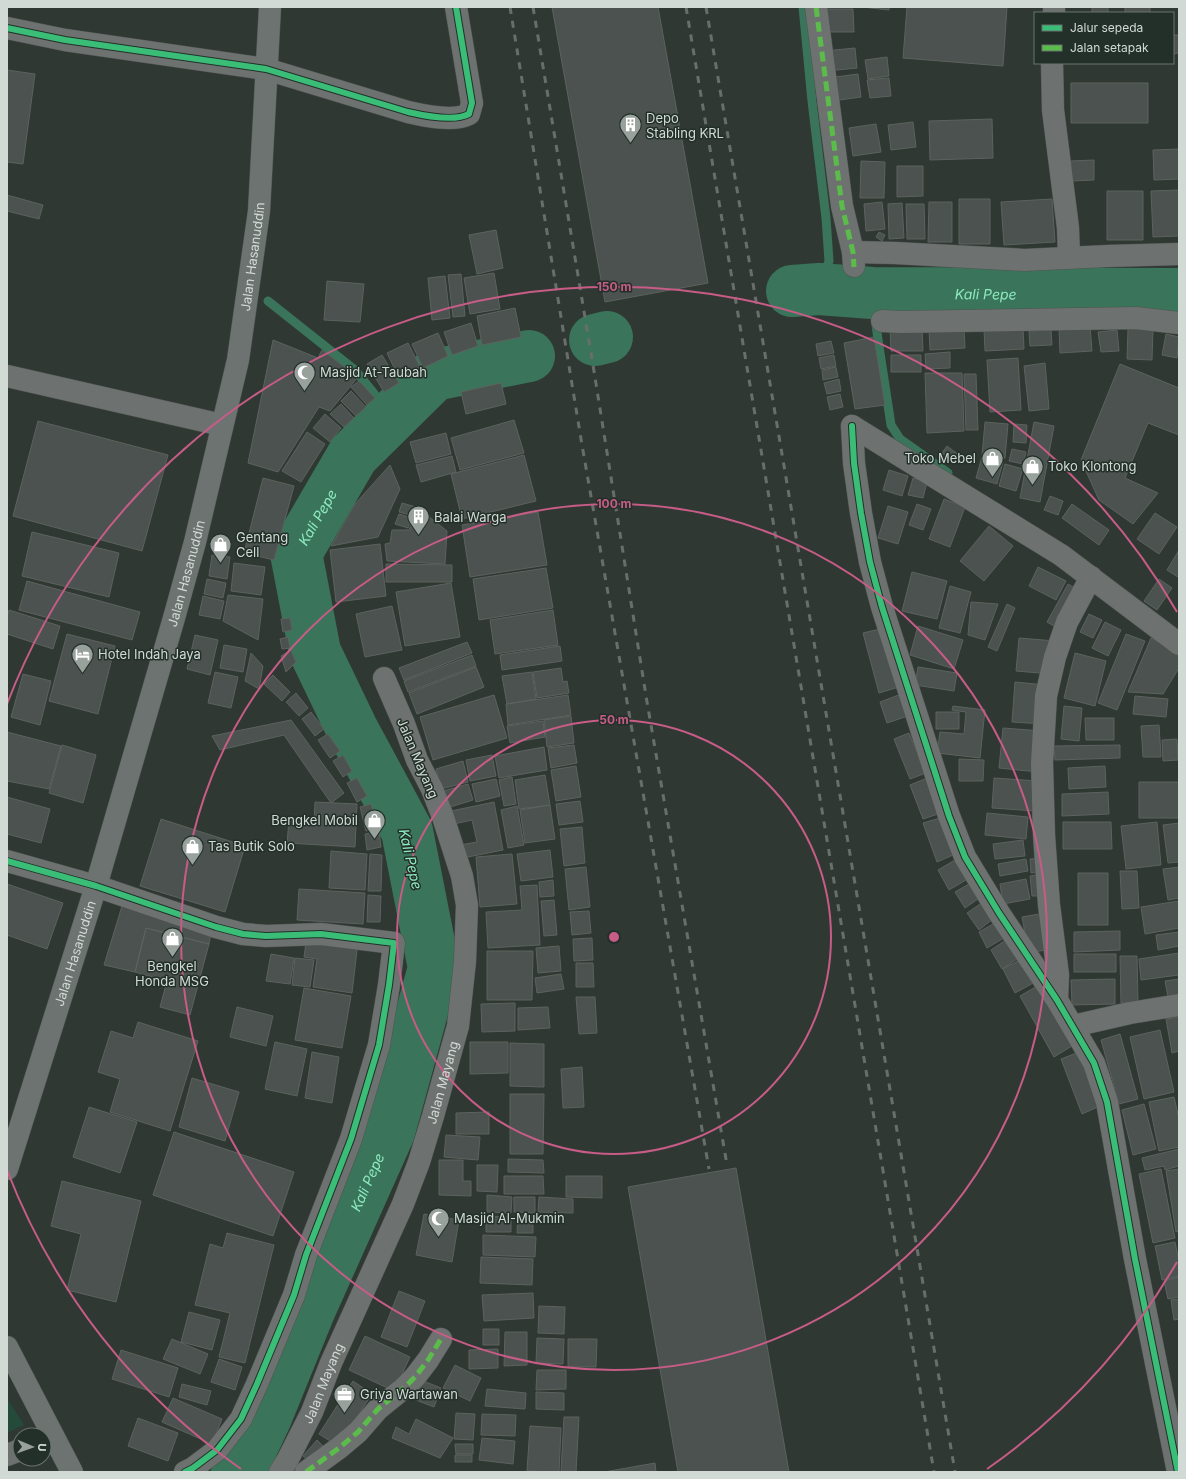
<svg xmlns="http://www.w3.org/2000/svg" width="1186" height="1479" font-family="Inter,sans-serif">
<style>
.green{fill:#244a3a}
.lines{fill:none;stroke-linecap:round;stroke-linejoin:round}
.stream{stroke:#3a745a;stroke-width:9}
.river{stroke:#3a745a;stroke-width:52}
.building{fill:#4c524f;stroke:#5c635f}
.minor-casing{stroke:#4e5451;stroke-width:23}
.major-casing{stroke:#4e5451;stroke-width:23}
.minor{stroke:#6d7270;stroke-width:22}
.major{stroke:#6c7370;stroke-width:22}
.rail{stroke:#686e6b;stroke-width:3;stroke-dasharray:7 7;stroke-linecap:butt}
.quiet{stroke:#5cbc4b;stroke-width:5;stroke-dasharray:10 5;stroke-linecap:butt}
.cycleway-casing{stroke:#23302a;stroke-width:8}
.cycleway{stroke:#3abd76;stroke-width:6}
.ring{fill:none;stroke:#c75c86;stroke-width:2}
.labels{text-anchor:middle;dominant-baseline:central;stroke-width:3;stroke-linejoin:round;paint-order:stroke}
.poi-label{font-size:13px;fill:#d1dad5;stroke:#23302a;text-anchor:start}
.street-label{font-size:13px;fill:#d1dad5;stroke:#23302a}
.water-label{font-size:14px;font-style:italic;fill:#8ceabf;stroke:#23302a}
.centre{fill:#c75c86;stroke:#23302a;stroke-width:2}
.ring-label{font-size:12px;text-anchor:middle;font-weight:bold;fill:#c75c86;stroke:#23302a;stroke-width:3;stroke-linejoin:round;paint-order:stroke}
</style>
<rect width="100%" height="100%" fill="#303834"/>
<path class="green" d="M7 1398 24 1425 7 1433Z"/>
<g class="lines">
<path class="stream" d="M803 7 812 101 826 218 829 261 819 289
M872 293 878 340 891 425 900 439 948 473
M268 301 355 370 372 391 391 417"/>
<g class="river">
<path id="s1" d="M792 291 819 289 872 293 1179 294"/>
<path d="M595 340 607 337"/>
<path id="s2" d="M237 1472 241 1470 266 1417 309 1311 389 1132 434 968 407 831 352 729 315 652 296 553 353 455 434 375 529 356"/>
</g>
</g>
<path class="building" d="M552 7H658L708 283 605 302Z
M862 7H889V10Z
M907 7H1007L1003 66 903 58Z
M1092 7H1108V13H1092Z
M1125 7H1150V13H1125Z
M822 9H853L854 32H823Z
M1173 35H1179V53L1173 54Z
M855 48 857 68 827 71 825 51Z
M887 57 889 76 868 79 865 60Z
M7 70 35 74 23 164 7 162Z
M858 74 861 97 832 101 828 78Z
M889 78 891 96 870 98 867 80Z
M1071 83H1148V123H1071Z
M992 119 993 158 930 160 929 121Z
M913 122 916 147 891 150 888 125Z
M876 124 881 152 853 156 849 128Z
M1179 149V179L1154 180 1153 150Z
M1094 160V180L1072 181 1071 161Z
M861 161 885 162 884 198H860Z
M897 166H923V196L897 197Z
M1179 190V236L1153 237 1151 191Z
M1107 191H1143V240H1107Z
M7 195 43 205 39 219 7 211Z
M959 199H990V244H959Z
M1052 199 1055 242 1004 245 1001 202Z
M882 202 885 229 866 231 864 204Z
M929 202H952V242H928Z
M902 203 904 238 889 239 888 204Z
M906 204H924L925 239H907Z
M496 230 503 268 477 274 469 235Z
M879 232 885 235 882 241 876 237Z
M494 273 500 309 470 314 464 278Z
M461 274 465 316 453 317 448 275Z
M445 276 450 318 432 320 428 278Z
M327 281 364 284 360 322 324 320Z
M515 308 521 337 482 345 477 316Z
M471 323 478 346 452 355 444 332Z
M1090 326 1092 351 1060 353 1059 328Z
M890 327H922L923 351H891Z
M1023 327 1024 349 985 351 984 329Z
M964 328 965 348 930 350 929 329Z
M1128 329H1153L1152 360 1127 359Z
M1051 330 1052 345 1030 346 1029 331Z
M1117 330 1119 351 1101 352 1098 332Z
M438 333 448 356 423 368 412 344Z
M1166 334 1179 337 1177 358 1162 355Z
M874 337 885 405 855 409 844 343Z
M273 340 318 358 322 350 358 377 330 411 319 407 278 472 248 463Z
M831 341 834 353 818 356 816 344Z
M408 343 420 367 399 378 387 353Z
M950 352V368L926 369 925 354Z
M382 355 399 383 384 392 367 364Z
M834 355 836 366 821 369 819 358Z
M891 355H921V372H891Z
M1018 358 1021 410 990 412 987 360Z
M1045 363 1049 409 1029 411 1024 366Z
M1120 364 1179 388V435L1148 423 1125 478 1158 493 1133 524 1099 500 1081 460Z
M836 367 838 377 823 380 822 370Z
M925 373H962L964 431 927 433Z
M964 374H976L978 430H966Z
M839 379 841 391 827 394 824 383Z
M359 381 375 398 367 405 351 387Z
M501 383 506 404 466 414 461 392Z
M351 391 366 407 356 416 341 401Z
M840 394 843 407 830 410 827 397Z
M341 404 354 418 344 427 330 414Z
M325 414 341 428 330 442 313 428Z
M514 420 524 453 460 470 451 438Z
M38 421 168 455 142 551 13 516Z
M985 422 1008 424 1005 458 982 455Z
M1034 422 1054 426 1040 502 1020 498Z
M1014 424 1027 425 1026 443 1013 442Z
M307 432 325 444 301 482 282 471Z
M446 433 451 454 416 463 410 442Z
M947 446 959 455 954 462 942 453Z
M1012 449 1026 452 1023 464 1009 461Z
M524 455 536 501 462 519 451 474Z
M452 456 456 472 421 482 416 465Z
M982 457 1003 462 997 484 976 478Z
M1005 464 1023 469 1016 491 999 486Z
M390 465 400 489 378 537 331 546 355 504Z
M889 470 908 476 902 496 883 490Z
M263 478 294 486 274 560 244 553Z
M913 478 927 482 923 498 908 495Z
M1050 496 1063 501 1058 515 1044 510Z
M944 499 965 507 950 547 929 539Z
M402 503 416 507 413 516 399 512Z
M917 504 931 509 923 530 909 525Z
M1072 504 1109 530 1099 545 1062 518Z
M888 506 908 512 898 544 878 538Z
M418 508 447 531 445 564 387 561 385 544 390 543 392 530H409Z
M538 512 547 565 470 577 462 525Z
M1155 513 1177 527 1159 554 1137 539Z
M399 514 411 518 408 528 395 524Z
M989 526 1013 546 984 581 960 561Z
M32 532 119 553 109 597 22 576Z
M380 544 386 596 336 602 330 550Z
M1179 550V576L1178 577 1167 570Z
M212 555 230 557 227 579 209 576Z
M234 563 265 567 261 595 231 591Z
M386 564 452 565V582H386Z
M1038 567 1066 581 1056 600 1029 586Z
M546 568 553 608 479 620 473 579Z
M912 572 947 581 937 619 902 611Z
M207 579 226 583 223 598 204 594Z
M1159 579 1172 588 1157 610 1144 601Z
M27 581 140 612 132 640 19 610Z
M451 583 460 637 405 646 396 592Z
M1068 584 1082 592 1061 630 1047 622Z
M950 586 971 592 960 633 939 628Z
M228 595 263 599 258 640 223 621Z
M203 596 224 601 220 619 199 615Z
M971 602 998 604 985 640 968 635Z
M1007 604 1015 608 997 651 988 647Z
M392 606 402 650 365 657 356 614Z
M9 610 60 626 53 649 7 634V617Z
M553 610 558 645 495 654 490 620Z
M1089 614 1102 620 1093 638 1080 632Z
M290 618 292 630 283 632 281 619Z
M1105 622 1121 630 1108 656 1092 648Z
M918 626 963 640 954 669 910 655Z
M884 628 899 687 879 693 863 633Z
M67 634 115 646 98 714 49 701Z
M1126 634 1145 641 1117 710 1098 703Z
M195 635 218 640 210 675 187 669Z
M288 637 290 648 282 649 280 639Z
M1019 638 1055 641 1051 674 1016 671Z
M1151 638 1179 652V668L1163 694 1128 692Z
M467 642 472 653 404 680 399 668Z
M224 645 247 649 243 672 220 668Z
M560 646 562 661 502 670 500 655Z
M291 650 296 662 286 672 281 656Z
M251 653 263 666 259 689 245 681Z
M1075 653 1106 661 1095 706 1064 698Z
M472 655 476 666 408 692 404 681Z
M476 667 484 687 417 714 409 693Z
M918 667 957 673 954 691 915 685Z
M561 668 563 682 567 681 569 693 537 698 533 672Z
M215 672 238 677 231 708 208 703Z
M532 672 536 699 507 704 502 676Z
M23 674 51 681 40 725 11 717Z
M273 675 290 692 282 701 264 684Z
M1015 682 1046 685 1043 724 1012 722Z
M296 693 308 708 299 716 286 702Z
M904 693 911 715 887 723 880 702Z
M494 695 507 738 433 760 420 717Z
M568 695 571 715 508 725 506 704Z
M1135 696 1168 699 1166 717 1133 714Z
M953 706 985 710 980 758 937 753 940 732 964 734 966 712 952 710Z
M1064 706 1082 708 1079 741 1061 739Z
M311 712 324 729 315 736 302 719Z
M936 712H959V729H936Z
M571 716 574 743 547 747 544 720Z
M1085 718H1114V740H1086Z
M291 720 344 793 331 803 284 735 220 750 212 736Z
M543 721 545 737 510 743 507 726Z
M1159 725 1161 757H1143L1141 726Z
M1003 728 1042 731 1038 772 999 768Z
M7 732 61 746 49 789 7 781Z
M909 733 926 773 910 779 894 739Z
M328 734 340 751 330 758 318 740Z
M1177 739 1178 760 1163 761 1162 740Z
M62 745 96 755 83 803 49 793Z
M574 745 577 763 551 768 548 748Z
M1120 745V758L1055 760 1054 746Z
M544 747 547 770 499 778 495 756Z
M343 755 352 771 343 777 333 761Z
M492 755 496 776 470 781 466 760Z
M959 759 984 760 983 781H959Z
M463 761 468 782 441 789 436 769Z
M576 766 581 797 556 801 551 770Z
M1105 766 1106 787 1069 789 1068 768Z
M545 775 550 805 519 809 515 780Z
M512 777 516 804 504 806 499 780Z
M357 778 367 796 357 802 347 783Z
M927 778 941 813 923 819 910 785Z
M994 778 1038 781 1036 811 992 808Z
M496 779 500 796 476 802 472 784Z
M1139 782H1179V818H1139Z
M468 784 473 800 447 808 443 791Z
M1108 792 1109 814 1062 816V794Z
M7 797 50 809 41 843 7 834Z
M580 801 583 822 559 825 556 804Z
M315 802 357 804 355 847 287 843 289 821 314 823Z
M494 802 503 850 463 858 460 845 477 842 472 820 454 824 451 811Z
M371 804 377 828 366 831 360 807Z
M550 805 555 839 525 843 520 810Z
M517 806 524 845 508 848 501 810Z
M987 813 1028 817 1026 839 985 835Z
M940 818 953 855 937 862 923 823Z
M161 819 245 846 225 912 140 886Z
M1063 822H1111L1112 849H1063Z
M1157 822 1161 865 1126 869 1121 826Z
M1179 823V862L1168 863 1163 825Z
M582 827 585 863 564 866 560 829Z
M379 831 381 847 367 850 365 834Z
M1023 840 1025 856 995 859 993 844Z
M550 850 553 877 521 881 517 854Z
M331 851 367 854 365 890 329 888Z
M370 854 382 855 381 891H368Z
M512 854 517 904 480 907 476 857Z
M1044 858 1045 872 1031 873 1030 859Z
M1026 859 1028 871 1000 876 998 864Z
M955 860 966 880 949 890 938 870Z
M586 867 590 907 569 910 565 869Z
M1179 867V898L1168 900 1163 869Z
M1120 871H1137L1139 908 1122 909Z
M1078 873H1108V925H1078Z
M1043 874 1045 896H1032L1030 876Z
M1026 879 1030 899 1003 904 1000 884Z
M553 880 554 896 540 897 539 882Z
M7 884 63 903 47 949 7 935Z
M969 884 978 899 965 908 955 892Z
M537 885 540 945 488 948 486 912 522 910 520 886Z
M299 889 365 893 363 924 297 920Z
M368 895 381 896 380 922H367Z
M554 900 557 935 544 936 541 901Z
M1179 901V928L1145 934 1141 907Z
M983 902 994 918 979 930 967 913Z
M122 906 211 933 209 944 146 928 135 972 104 965Z
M589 911 591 933 572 935 570 912Z
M1045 913 1051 949 1029 953 1022 917Z
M1000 920 1009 935 987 948 979 932Z
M146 928 209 944 190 1015 160 1007 167 981 135 972Z
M1120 931V950L1074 952V932Z
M1179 932V946L1158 950 1156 935Z
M307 935 358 942 352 993 313 987 317 959 304 957Z
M592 938 593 960 574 961 573 939Z
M1009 938 1020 957 1002 969 991 950Z
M559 946 561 971 538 973 536 948Z
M487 951H533L532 1000H487Z
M1179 953V975L1141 980 1139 959Z
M271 954 294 958 290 984 266 981Z
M1074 954H1116V972H1074Z
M1120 956H1137L1138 1002 1121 1003Z
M295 958 314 960 310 987 292 985Z
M1023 958 1035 982 1015 993 1003 969Z
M576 963H593L594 987H576Z
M561 974 564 989 537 993 535 978Z
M1115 979V1004L1072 1005 1071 980Z
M1179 979V995L1168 997 1165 981Z
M1039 985 1072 1046 1054 1057 1020 996Z
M304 988 351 996 342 1048 295 1040Z
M576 997H595L597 1033 579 1034Z
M515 1003V1031L482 1032 481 1004Z
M237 1007 273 1016 266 1046 230 1037Z
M548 1007 550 1028 518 1030V1008Z
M1179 1017V1051L1172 1053 1166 1019Z
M138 1022 198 1041 170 1131 110 1112 120 1079 98 1072 111 1031 133 1038Z
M1160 1030 1174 1092 1144 1099 1130 1037Z
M1120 1034 1138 1099 1119 1104 1101 1040Z
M275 1042 307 1049 297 1096 265 1089Z
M470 1042H508V1073L470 1074Z
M510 1043 544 1044V1087L510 1086Z
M312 1052 339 1057 332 1103 305 1098Z
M1079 1052 1100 1106 1082 1114 1061 1059Z
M582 1067 584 1107 563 1108 561 1069Z
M192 1078 239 1092 225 1141 179 1127Z
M510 1094H544L543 1154H510Z
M1174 1097 1179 1119V1147L1159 1151 1149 1102Z
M1144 1104 1156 1149 1133 1155 1122 1110Z
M89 1107 137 1122 120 1173 73 1157Z
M489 1112V1134H456V1113Z
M174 1132 294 1172 273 1236 153 1195Z
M446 1135 480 1137 478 1160 444 1157Z
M1179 1149V1166L1165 1170 1164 1166 1145 1170 1142 1158Z
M508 1159 543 1160 544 1173 508 1172Z
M439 1160H463V1181H471V1196L439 1195Z
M477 1165H498L497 1192 477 1191Z
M736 1168 789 1472H678L628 1187Z
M1161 1169 1175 1238 1153 1243 1139 1174Z
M1179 1169V1231L1176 1232 1166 1171Z
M504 1176H543L544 1194H504Z
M566 1176H602V1198L566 1197Z
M62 1181 141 1201 116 1302 67 1290 81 1234 51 1226Z
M487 1195 512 1197 511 1213 487 1212Z
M514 1197H535V1213L514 1212Z
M539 1197 573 1199V1213L538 1212Z
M424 1214 459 1220 452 1262 416 1255Z
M486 1216 511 1217V1232H486Z
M518 1216H533V1233H517Z
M227 1233 274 1245 245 1363 219 1357 230 1313 195 1305 210 1244 223 1248Z
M483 1235 536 1237 535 1257 483 1255Z
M1175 1242 1179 1261V1276L1162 1280 1155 1246Z
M481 1257 533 1259 532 1285 480 1283Z
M1179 1277V1297L1168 1299 1164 1281Z
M399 1291 425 1301 407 1347 381 1337Z
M533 1293 534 1318 484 1321 482 1295Z
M1179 1299V1319L1174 1320 1171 1300Z
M539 1306 565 1307 564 1334 538 1333Z
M189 1312 220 1320 212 1350 181 1342Z
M483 1329H499V1345H483Z
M505 1332H527V1365L504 1366Z
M365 1336 410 1357 394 1391 349 1370Z
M537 1338 564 1339 563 1364 536 1363Z
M172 1339 208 1354 200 1374 163 1359Z
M568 1339H597L596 1367H568Z
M498 1349V1368L469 1369V1350Z
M121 1350 178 1368 169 1397 112 1379Z
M219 1359 242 1367 235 1390 211 1382Z
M455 1365 481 1378 470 1401 443 1388Z
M537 1370H566V1389L536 1390Z
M416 1378 441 1388 434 1407 408 1397Z
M353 1381 372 1394 338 1446 319 1434Z
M182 1384 211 1391 207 1405 179 1397Z
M487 1389 526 1393 525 1409 485 1406Z
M536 1392 564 1393V1410L536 1409Z
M173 1398 222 1419 212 1444 162 1422Z
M456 1413 475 1414 473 1440 454 1439Z
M482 1414 516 1415 515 1436 481 1435Z
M564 1417H579L576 1472H561Z
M138 1418 178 1433 168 1461 128 1446Z
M416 1419 453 1438 440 1458 392 1438 396 1427 409 1434Z
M530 1426 561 1428 559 1472 527 1471Z
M482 1438 515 1441 513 1464 479 1460Z
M317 1440 327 1450 313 1466 303 1456Z
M455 1444H473V1454H456Z
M455 1455H472V1462H455Z
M655 1463 656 1472H604Z"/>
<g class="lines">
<defs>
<g id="minor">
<path d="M816 7 842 206 853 252 854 266"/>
<path d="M1054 13V7"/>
<path d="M7 28 65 40 266 69 408 112C425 116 454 122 469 114L472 103 456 7"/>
<path d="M1052 63 1053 110 1068 228 1069 257"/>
<path d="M853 252 895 253 1025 260 1108 256 1179 254"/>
<path d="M882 321 901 322 1136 318 1179 323"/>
<path d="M7 376 222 425"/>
<path d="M852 426 854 463 861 513 870 562 882 607 949 816 965 857 999 913 1057 1000 1094 1063 1107 1102 1135 1259 1178 1472"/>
<path d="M852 426 1061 555 1179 644"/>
<path d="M7 861 96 886 216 927 243 934 266 936 321 934 394 943 389 985 379 1045 351 1139 306 1255 294 1295 257 1384 241 1419 217 1450 193 1468 185 1472"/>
<path d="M1057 1000 1058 975 1049 905 1044 835 1042 763 1046 696 1055 657 1067 622 1091 577"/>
<path d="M1073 1026 1130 1013 1179 1005"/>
<path d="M7 1455 20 1450"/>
<path id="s3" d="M280 1472 288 1459 312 1412 331 1363 403 1204 419 1162 433 1116 458 1026 465 961 467 905 462 876 443 817 432 789 417 760 404 724 384 678"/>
<path d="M306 1472 339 1448 358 1432 378 1409 404 1388 415 1377 428 1360 441 1339"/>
</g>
<g id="major">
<path id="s4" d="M7 1169 96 886 174 618 195 542 238 360 259 211 270 7"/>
<path d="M7 1347 72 1472"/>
</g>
</defs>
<use href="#minor" class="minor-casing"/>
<use href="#major" class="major-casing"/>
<use href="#minor" class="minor"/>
<use href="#major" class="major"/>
<path class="rail" d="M510 7 582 445 709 1169
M533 7 593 365 647 702 727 1165
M686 7 934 1472
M706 7 955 1472"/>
<path class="quiet" d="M816 7 842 206 853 252 854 267
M306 1472 339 1448 358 1432 378 1409 404 1388 415 1377 428 1360 441 1339"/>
<defs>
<path id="cycleway" d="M7 28 65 40 266 69 408 112C425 116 454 122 469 114L472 103 456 7
M852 426 854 463 861 513 870 562 882 607 949 816 965 857 999 913 1057 1000 1094 1063 1107 1102 1135 1259 1178 1472
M7 861 96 886 216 927 243 934 266 936 321 934 394 943 389 985 379 1045 351 1139 306 1255 294 1295 257 1384 241 1419 217 1450 193 1468 185 1472"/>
</defs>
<use href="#cycleway" class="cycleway-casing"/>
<use href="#cycleway" class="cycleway"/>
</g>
<g class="ring">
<circle cx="614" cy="937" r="217"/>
<circle cx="614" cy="937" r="433"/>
<path d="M1177 1262A650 650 0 0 1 987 1469M241 1469A650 650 0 0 1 7 1170M7 704A650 650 0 0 1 1177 612"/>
</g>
<defs>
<symbol id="building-pin" viewBox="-11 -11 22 30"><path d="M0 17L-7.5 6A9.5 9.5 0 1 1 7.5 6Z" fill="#99a19d" stroke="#23302a"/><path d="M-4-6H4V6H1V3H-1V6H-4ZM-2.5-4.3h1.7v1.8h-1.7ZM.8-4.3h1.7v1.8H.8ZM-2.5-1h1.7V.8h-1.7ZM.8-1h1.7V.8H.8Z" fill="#fff"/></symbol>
<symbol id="mosque-pin" viewBox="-11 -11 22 30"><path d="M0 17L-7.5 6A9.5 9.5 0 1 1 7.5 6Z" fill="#99a19d" stroke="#23302a"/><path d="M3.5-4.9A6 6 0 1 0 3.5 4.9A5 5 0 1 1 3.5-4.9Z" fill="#fff"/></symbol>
<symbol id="shop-pin" viewBox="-11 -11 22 30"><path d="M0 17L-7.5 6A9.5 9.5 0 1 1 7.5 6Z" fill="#99a19d" stroke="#23302a"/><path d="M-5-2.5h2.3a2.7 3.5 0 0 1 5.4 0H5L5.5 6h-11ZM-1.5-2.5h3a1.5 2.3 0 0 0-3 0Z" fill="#fff"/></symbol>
<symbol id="hotel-pin" viewBox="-11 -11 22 30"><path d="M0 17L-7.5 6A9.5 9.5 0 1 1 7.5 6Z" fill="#99a19d" stroke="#23302a"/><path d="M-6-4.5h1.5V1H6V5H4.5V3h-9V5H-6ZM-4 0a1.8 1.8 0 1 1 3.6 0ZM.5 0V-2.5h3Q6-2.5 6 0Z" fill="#fff"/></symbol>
<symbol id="office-pin" viewBox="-11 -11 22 30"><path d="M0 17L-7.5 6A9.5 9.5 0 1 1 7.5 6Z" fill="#99a19d" stroke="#23302a"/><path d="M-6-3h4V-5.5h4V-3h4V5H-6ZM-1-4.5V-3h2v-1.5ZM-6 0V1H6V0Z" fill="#fff"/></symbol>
</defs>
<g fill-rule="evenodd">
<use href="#building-pin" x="618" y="112" width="25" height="34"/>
<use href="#mosque-pin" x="292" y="360" width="25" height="34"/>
<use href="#shop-pin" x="980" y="446" width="25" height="34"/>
<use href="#shop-pin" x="1020" y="454" width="25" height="34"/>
<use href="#building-pin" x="406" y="504" width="25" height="34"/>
<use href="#shop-pin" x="208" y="532" width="25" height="34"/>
<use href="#hotel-pin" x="70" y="642" width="25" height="34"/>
<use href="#shop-pin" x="362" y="808" width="25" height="34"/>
<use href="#shop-pin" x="180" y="834" width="25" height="34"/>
<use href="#shop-pin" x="160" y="926" width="25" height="34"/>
<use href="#mosque-pin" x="426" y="1206" width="25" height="34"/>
<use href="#office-pin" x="332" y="1382" width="25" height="34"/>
</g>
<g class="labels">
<g class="poi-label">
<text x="646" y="118">Depo<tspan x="646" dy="15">Stabling KRL</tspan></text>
<text x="320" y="372">Masjid At-Taubah</text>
<text x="976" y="458" text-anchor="end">Toko Mebel</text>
<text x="1048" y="466">Toko Klontong</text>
<text x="434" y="517">Balai Warga</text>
<text x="236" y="537">Gentang<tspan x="236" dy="15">Cell</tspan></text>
<text x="98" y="654">Hotel Indah Jaya</text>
<text x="358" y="820" text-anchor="end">Bengkel Mobil</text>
<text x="208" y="846">Tas Butik Solo</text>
<text x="172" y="966" text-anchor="middle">Bengkel<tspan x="172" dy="15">Honda MSG</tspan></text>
<text x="454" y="1218">Masjid Al-Mukmin</text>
<text x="360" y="1394">Griya Wartawan</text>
</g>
<g class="street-label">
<text stroke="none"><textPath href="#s4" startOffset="946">Jalan Hasanuddin</textPath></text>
<text stroke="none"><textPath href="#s4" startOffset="622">Jalan Hasanuddin</textPath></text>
<text transform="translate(418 758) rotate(67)">Jalan Mayang</text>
<text stroke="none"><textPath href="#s4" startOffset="226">Jalan Hasanuddin</textPath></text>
<text stroke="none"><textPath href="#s3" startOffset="423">Jalan Mayang</textPath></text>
<text stroke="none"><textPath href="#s3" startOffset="99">Jalan Mayang</textPath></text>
</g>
<g class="water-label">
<text stroke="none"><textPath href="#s1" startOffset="194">Kali Pepe</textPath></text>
<text stroke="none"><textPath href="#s2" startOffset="1027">Kali Pepe</textPath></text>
<text transform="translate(411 859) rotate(77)">Kali Pepe</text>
<text stroke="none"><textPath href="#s2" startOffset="319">Kali Pepe</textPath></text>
</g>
</g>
<circle cx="614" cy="937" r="6" class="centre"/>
<g class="ring-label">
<text x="614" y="291">150 m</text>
<text x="614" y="508">100 m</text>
<text x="614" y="724">50 m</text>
</g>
<rect width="1186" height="1479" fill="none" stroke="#d1dad5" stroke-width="16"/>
<rect x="1034" y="12" width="140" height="52" fill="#23302a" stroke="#69746e"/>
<rect x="1042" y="25" width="20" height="6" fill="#3abd76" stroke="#69746e"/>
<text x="1070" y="32" font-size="12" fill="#d1dad5">Jalur sepeda</text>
<rect x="1042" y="45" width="20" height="6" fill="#5cbc4b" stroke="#69746e"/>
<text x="1070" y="52" font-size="12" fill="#d1dad5">Jalan setapak</text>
<g transform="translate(32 1447) rotate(92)"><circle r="19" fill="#23302a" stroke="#69746e"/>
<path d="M0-3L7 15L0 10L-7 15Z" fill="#99a19d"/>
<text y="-6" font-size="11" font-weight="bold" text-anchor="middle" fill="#d1dad5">U</text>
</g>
</svg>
